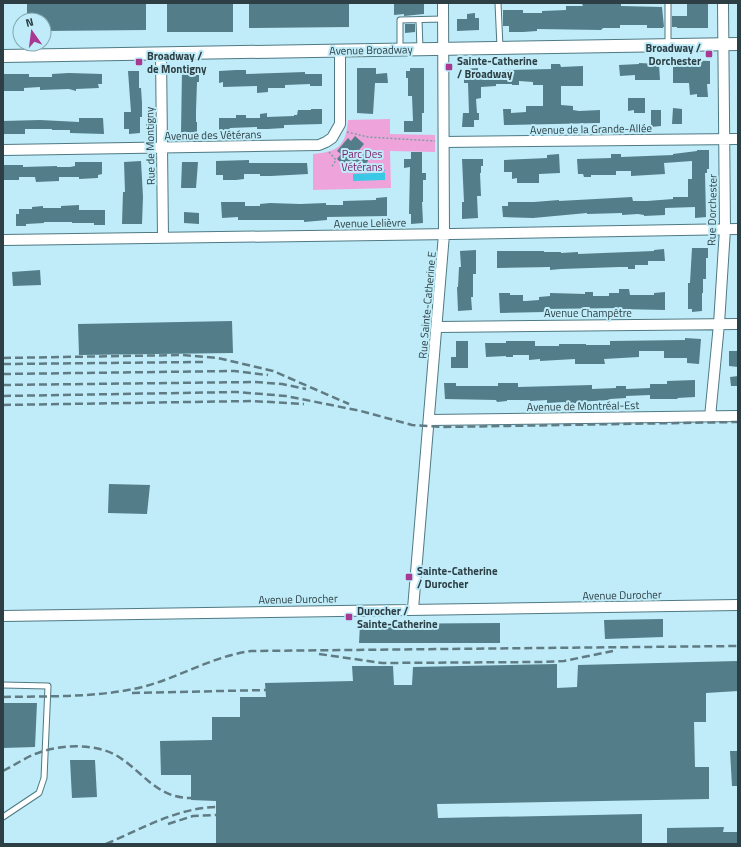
<svg xmlns="http://www.w3.org/2000/svg" width="741" height="847" font-family="'Titillium Web',sans-serif">
<style>
.green{fill:#eea4db}
.water{fill:#39c8e5}
.building{fill:#537d88}
.lines{fill:none;stroke-linecap:round;stroke-linejoin:round}
.service-casing{stroke:#4f7983;stroke-width:7}
.minor-casing{stroke:#4f7983;stroke-width:12}
.tertiary-casing{stroke:#4f7983;stroke-width:14}
.path{stroke:#7c9da6;stroke-width:1.5;stroke-dasharray:2 2;stroke-linecap:butt}
.service{stroke:#fff;stroke-width:5}
.minor{stroke:#fff;stroke-width:10}
.tertiary{stroke:#fff;stroke-width:12}
.rail{stroke:#607b83;stroke-width:2.5;stroke-dasharray:8 4;stroke-linecap:butt}
.poi-dot{fill:#a93893;stroke:#bfecf8;stroke-width:1.5}
.labels{text-anchor:middle;dominant-baseline:central;stroke-width:4;stroke-linejoin:round;paint-order:stroke}
.poi-label{font-size:11px;font-weight:bold;fill:#2d3f44;stroke:#bfecf8;text-anchor:start}
.street-label{font-size:11px;fill:#2d3f44;stroke:#bfecf8}
.park-label{font-size:11px;fill:#7e216c;stroke:#bfecf8}
</style>
<rect width="100%" height="100%" fill="#bfecf8"/>
<path class="green" d="M390 119V134L435 135V152L390 151 391 188 313 190V154C339 152 346 145 348 120Z"/>
<path class="water" d="M379 165 383 167 385 171 382 172 385 173V180L353 181V174L375 173V171L367 172 368 167 372 169 375 166Z"/>
<path class="building" d="M27 3H146V30L44 31V20H27Z
M167 3H233V32H167Z
M249 3H349V27L249 28Z
M394 3H424V14L404 16V14L394 15Z
M687 3H708V28H677V27H672V16H687Z
M582 4H621V6L662 7 664 27H663V28H647V25H620V28H603L601 30 537 29V31L523 32H509V26H503V10H523V13H542V11L566 10V6H583Z
M475 13V18H479V30L457 31V19H467V14Z
M405 24H415V32L405 33Z
M673 60 710 61V84H707L708 97H697V94L690 95 689 83H673Z
M639 63 659 64 660 80H635V75L620 76 619 65 639 64Z
M551 64H560L561 67 583 66V86H561V105L573 106V110L579 111 600 110V123L504 125 503 109H511V113L526 112V106H543V85H533V82L519 81V85H512V84H496V86L481 87V98L476 99 477 113H479V120H474V127H462L463 113H469L468 83H464V69L478 68V74L503 73V70L551 69Z
M357 68H376V74L387 73 388 83H375L373 114 357 113Z
M410 68H424V113H422V132H404V121H413L412 96H408V78H406V71H410Z
M236 70H246V74L305 72V74H322V86H310V84L285 85V88H268V92L257 93V86L223 87V82L219 83V71Z
M128 71H139V88H141L142 103V117H140V133L129 134V129H124V112H131Z
M182 71H199V82H197L196 111V122H197V133H181Z
M69 73 102 74V84H98L99 88 76 89V91L69 89 40 90V87L24 88V91H3V74H29V77H52V74Z
M628 98H645V113H634V110L628 111Z
M673 108 682 109V124H672Z
M311 109H322V124L284 125V128L268 129H257V127L230 128V130H219V118H236V115H246V118H260V114L267 113V117L294 116V115H297L298 110H311Z
M651 110H661V126L651 127Z
M79 118H103L104 134 70 133V130H52V129H25V134H3V121L40 120 79 122Z
M355 136 364 144 359 150 369 158 366 165 360 169 351 161 346 167 337 159 341 154 337 151 348 138 351 141Z
M697 150H709V169H707V173H705L706 217 695 218V207L665 208V215L644 216V215L638 214 622 215V213L587 214V213L533 218 503 217 502 206H508V202H534L559 200V201L632 197 633 201H647L673 199V197H688V179H692V161L664 163 665 174 631 176V171H616V175H591V177H584L583 174H578L577 159 611 158V154H621V157L673 155V154L697 151Z
M411 152H422V173H426V180H423V202H422L423 223 411 224V214H409L410 167 404 168V159H411Z
M559 154 560 173 539 174V183H517V178L512 179V172H504V160L547 158V155Z
M462 159H483V166H481V173H480L481 196H477L478 218 462 219V202H464Z
M249 160V163H307L308 174 271 176H260V174H244V179L236 180H223V175H216V161Z
M141 161 143 197 142 224H122L123 192H125L124 162Z
M75 162H102V174L98 175V178L79 179V177H59V181L36 182 35 177H19V180H3V165H23V167L57 166V167H70L75 166Z
M182 162H198L196 188H181Z
M387 197V216L327 217V220L304 222V220H238V217L222 218 221 202H245V206H260V204L270 203 300 204 326 203V205H343V201L376 200V198Z
M79 205V210H105V225H94V223H72V222H44V223L26 224V226H16V214H19V209H32V207L43 206V208H61V206Z
M184 212 199 213V224L184 223Z
M692 248H708V258H706V279H703V293H702V311L692 312V309H688V283H690Z
M664 249 665 261H648V265H635V269H628V267H619L561 269 550 270V267L497 268V251H544V252H561V253L578 252V254L654 251V250Z
M476 250V274H473V297H471L472 310 458 311 457 287H458L459 267H461L460 251Z
M40 270 41 285 13 286 12 272Z
M619 289H629L630 295H654V293L665 292V310L620 309 619 308 544 309 545 312 500 313 499 293H510V295H523V301H526L539 300V297L550 296V293L585 294V292H593V296H609V293H619Z
M232 321 233 353 79 355 78 324Z
M685 338 701 339 699 364 687 363V358H664V351H639V357L604 359 605 364H575V359L540 361V359L529 360V355H513V357H506V356L486 357 485 343H506V341H535V346H559V344H586V345H610V341L685 340Z
M456 341H468V368H451V357H456Z
M729 351H738V367L729 366Z
M738 376V386H731L730 377Z
M695 380V397L677 398 678 399H650V395L626 396V398L610 399V400L576 402V403L565 404V402L547 403V400L530 401V400H507V401L497 402 496 400 445 399 444 383H456V386H498V383H518V387L592 385V389L616 388V386H626V389L650 388V384H667V381Z
M109 484 150 485 147 514 108 513Z
M663 619V637L605 639 604 620Z
M500 623V643H359L360 624Z
M738 661V691L706 693V722H694L695 767H709V799L437 804 438 818 642 814V844H216V801L191 800V775H161L160 741 212 740V717H240V697H266L265 683 353 681 352 666H393L394 685H412L413 667 557 664V688L577 687 578 665Z
M3 703H37L35 747 3 748Z
M730 751H738V786H732Z
M70 760H95L97 797 72 798Z
M724 827 723 832H738V844H667V828Z"/>
<g class="lines">
<defs>
<path id="service" d="M498 3 500 47
M668 3V44
M419 20 420 49
M400 49V20L443 19
M3 685 48 686 44 778 39 793 3 817"/>
<path id="minor" d="M161 54 163 238
M444 142 738 139
M3 150 319 145 326 142 332 138 340 124V50
M3 240 452 234 738 229
M438 327 738 324
M710 417 719 324 725 229 723 3
M429 420 738 416
M413 609 444 234 443 3
M3 616 738 605"/>
<path id="tertiary" d="M3 56 738 44"/>
</defs>
<use href="#service" class="service-casing"/>
<use href="#minor" class="minor-casing"/>
<use href="#tertiary" class="tertiary-casing"/>
<path class="path" d="M347 132 368 137 435 141
M329 152 336 160 331 168"/>
<use href="#service" class="service"/>
<use href="#minor" class="minor"/>
<use href="#tertiary" class="tertiary"/>
<path class="rail" d="M3 358 182 355 218 358 273 371 349 404
M3 364 203 362
M3 374 234 371 268 375
M3 385 255 382 282 384 306 389
M3 396 237 392 286 396 361 411 412 425 444 427 738 422
M3 405 252 401 304 404
M319 654 382 663 542 662 564 661 613 651
M132 693 266 690
M3 697C50 696 100 698 146 686 182 676 214 656 251 651L738 646
M3 771C15 765 26 757 38 753 62 744 97 743 119 757 145 774 157 798 191 798
M168 824 193 816 216 815
M106 844C141 829 177 808 216 807"/>
</g>
<g class="poi-dot">
<rect x="705" y="50" width="8" height="8" rx="2"/>
<rect x="135" y="58" width="8" height="8" rx="2"/>
<rect x="445" y="63" width="8" height="8" rx="2"/>
<rect x="405" y="573" width="8" height="8" rx="2"/>
<rect x="345" y="613" width="8" height="8" rx="2"/>
</g>
<g class="labels">
<g class="poi-label">
<text x="701" y="48" text-anchor="end">Broadway /<tspan x="701" dy="13">Dorchester</tspan></text>
<text x="147" y="56">Broadway /<tspan x="147" dy="13">de Montigny</tspan></text>
<text x="457" y="61">Sainte-Catherine<tspan x="457" dy="13">/ Broadway</tspan></text>
<text x="417" y="571">Sainte-Catherine<tspan x="417" dy="13">/ Durocher</tspan></text>
<text x="357" y="611">Durocher /<tspan x="357" dy="13">Sainte-Catherine</tspan></text>
</g>
<g class="street-label">
<text transform="translate(371 50) rotate(-1)">Avenue Broadway</text>
<text transform="translate(591 129) rotate(-1)">Avenue de la Grande-Allée</text>
<text transform="translate(213 135) rotate(-1)">Avenue des Vétérans</text>
<text transform="translate(150 146) rotate(-91)">Rue de Montigny</text>
<text transform="translate(712 210) rotate(-89)">Rue Dorchester</text>
<text transform="translate(370 223) rotate(-1)">Avenue Lelièvre</text>
<text transform="translate(427 305) rotate(-85)">Rue Sainte-Catherine E</text>
<text x="588" y="313">Avenue Champêtre</text>
<text transform="translate(583 406) rotate(-1)">Avenue de Montréal-Est</text>
<text transform="translate(622 595) rotate(-1)">Avenue Durocher</text>
<text transform="translate(298 599) rotate(-1)">Avenue Durocher</text>
</g>
<g class="park-label">
<text x="362" y="154">Parc Des<tspan x="362" dy="13">Vétérans</tspan></text>
</g>
</g>
<rect width="741" height="847" fill="none" stroke="#2d3f44" stroke-width="8"/>
<g transform="translate(32 32) rotate(346)"><circle r="19" fill="#bfecf8" stroke="#85a7b0"/>
<path d="M0-3L7 15L0 10L-7 15Z" fill="#a93893"/>
<text y="-6" font-size="11" font-weight="bold" text-anchor="middle" fill="#2d3f44">N</text>
</g>
</svg>
